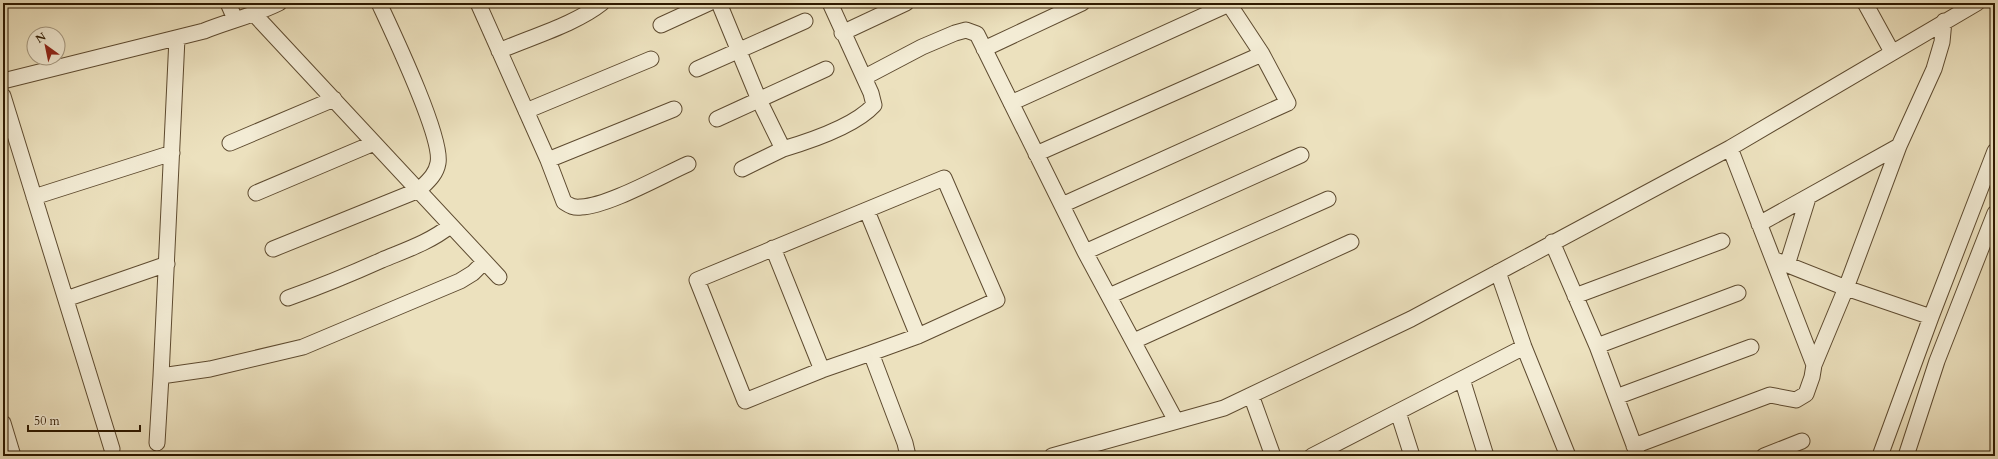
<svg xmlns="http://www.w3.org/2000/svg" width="1998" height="459" font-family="Cardo,serif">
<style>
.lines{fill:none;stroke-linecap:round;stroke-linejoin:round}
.minor-casing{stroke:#5e4b30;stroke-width:17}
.minor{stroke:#f3ecd5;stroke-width:15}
</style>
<rect width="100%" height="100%" fill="#ece1be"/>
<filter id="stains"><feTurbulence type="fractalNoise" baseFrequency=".005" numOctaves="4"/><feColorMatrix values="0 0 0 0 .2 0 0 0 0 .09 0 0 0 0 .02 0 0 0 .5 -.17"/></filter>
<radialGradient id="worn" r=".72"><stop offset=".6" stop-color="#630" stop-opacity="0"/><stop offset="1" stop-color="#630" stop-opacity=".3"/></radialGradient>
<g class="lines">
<defs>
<path id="minor" d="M228 3 235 19
M478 3 548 160 564 202C570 206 574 208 581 207 608 206 661 176 688 164
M719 3 759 100 783 149C810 141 855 126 874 105L871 93 830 3
M1865 3 1892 52
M255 15 499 277
M661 25 709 3
M842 33 906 3
M177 38 161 376 210 369 303 347 460 281 473 273 484 262
M984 49 1082 3
M499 51C531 37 576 24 602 3
M697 69 805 21
M865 77 922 47 955 33 966 30 977 34 1085 252
M3 81 204 31C229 21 255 15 279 3
M3 96 112 449
M1011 103 1227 5 1231 7 1262 54 1288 103 1062 205
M526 111 651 59
M717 119 826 69
M230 143 334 99
M1036 154 1262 54
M548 160 674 109
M742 169 783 149
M256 193 374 143
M34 197 172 153
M867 211 918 336
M1759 224 1899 146
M1552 242 1597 346 1638 456
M773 248 822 370
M273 249 419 190C427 182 436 175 438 163 443 138 392 31 379 3
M1773 259 1846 288 1931 317
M1787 265 1808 198
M1498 272 1524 347 1568 456
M1109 296 1328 199
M1575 296 1722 241
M288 298C319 287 351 274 382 260 406 250 430 242 450 226
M66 299 167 264
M1134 341 1351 242
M1597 346 1738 293
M871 353 822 370 745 401 697 280 944 178 997 300 918 336 871 353 905 443 908 456
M1814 365 1846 288 1899 146 1934 69 1942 42 1944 21
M1462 379 1486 456
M1251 395 1273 456
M1616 397 1751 347
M1398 412 1412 456
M1176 421 1085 252 1301 155
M3 423 13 456
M157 443 161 376
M1634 446 1770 395 1796 400 1806 394 1812 377 1814 365 1730 148
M1052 456 1224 408 1411 319 1730 148 1977 3
M1312 456 1524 347
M1764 456 1802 441
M1880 456 1931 317 1995 151
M1906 456 1937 361 1995 213"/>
</defs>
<use href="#minor" class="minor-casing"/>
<use href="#minor" class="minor"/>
</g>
<rect width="1998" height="459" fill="none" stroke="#ece1be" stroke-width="16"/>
<rect x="4" y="4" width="1990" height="451" fill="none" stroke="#2e1900" stroke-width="2"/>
<rect x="8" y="8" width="1982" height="443" fill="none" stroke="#2e1900"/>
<g transform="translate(46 46) rotate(327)"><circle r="19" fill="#f3ecd5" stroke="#a49880"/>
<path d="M0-3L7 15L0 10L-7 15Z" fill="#8f2418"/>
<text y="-6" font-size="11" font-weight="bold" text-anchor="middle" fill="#2e1900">N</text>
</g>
<path d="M28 425v6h112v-6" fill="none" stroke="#2e1900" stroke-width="2"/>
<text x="34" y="425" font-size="12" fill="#2e1900" stroke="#f3ecd5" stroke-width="3" paint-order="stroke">50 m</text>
<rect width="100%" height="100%" filter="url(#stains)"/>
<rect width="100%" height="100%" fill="url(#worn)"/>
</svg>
